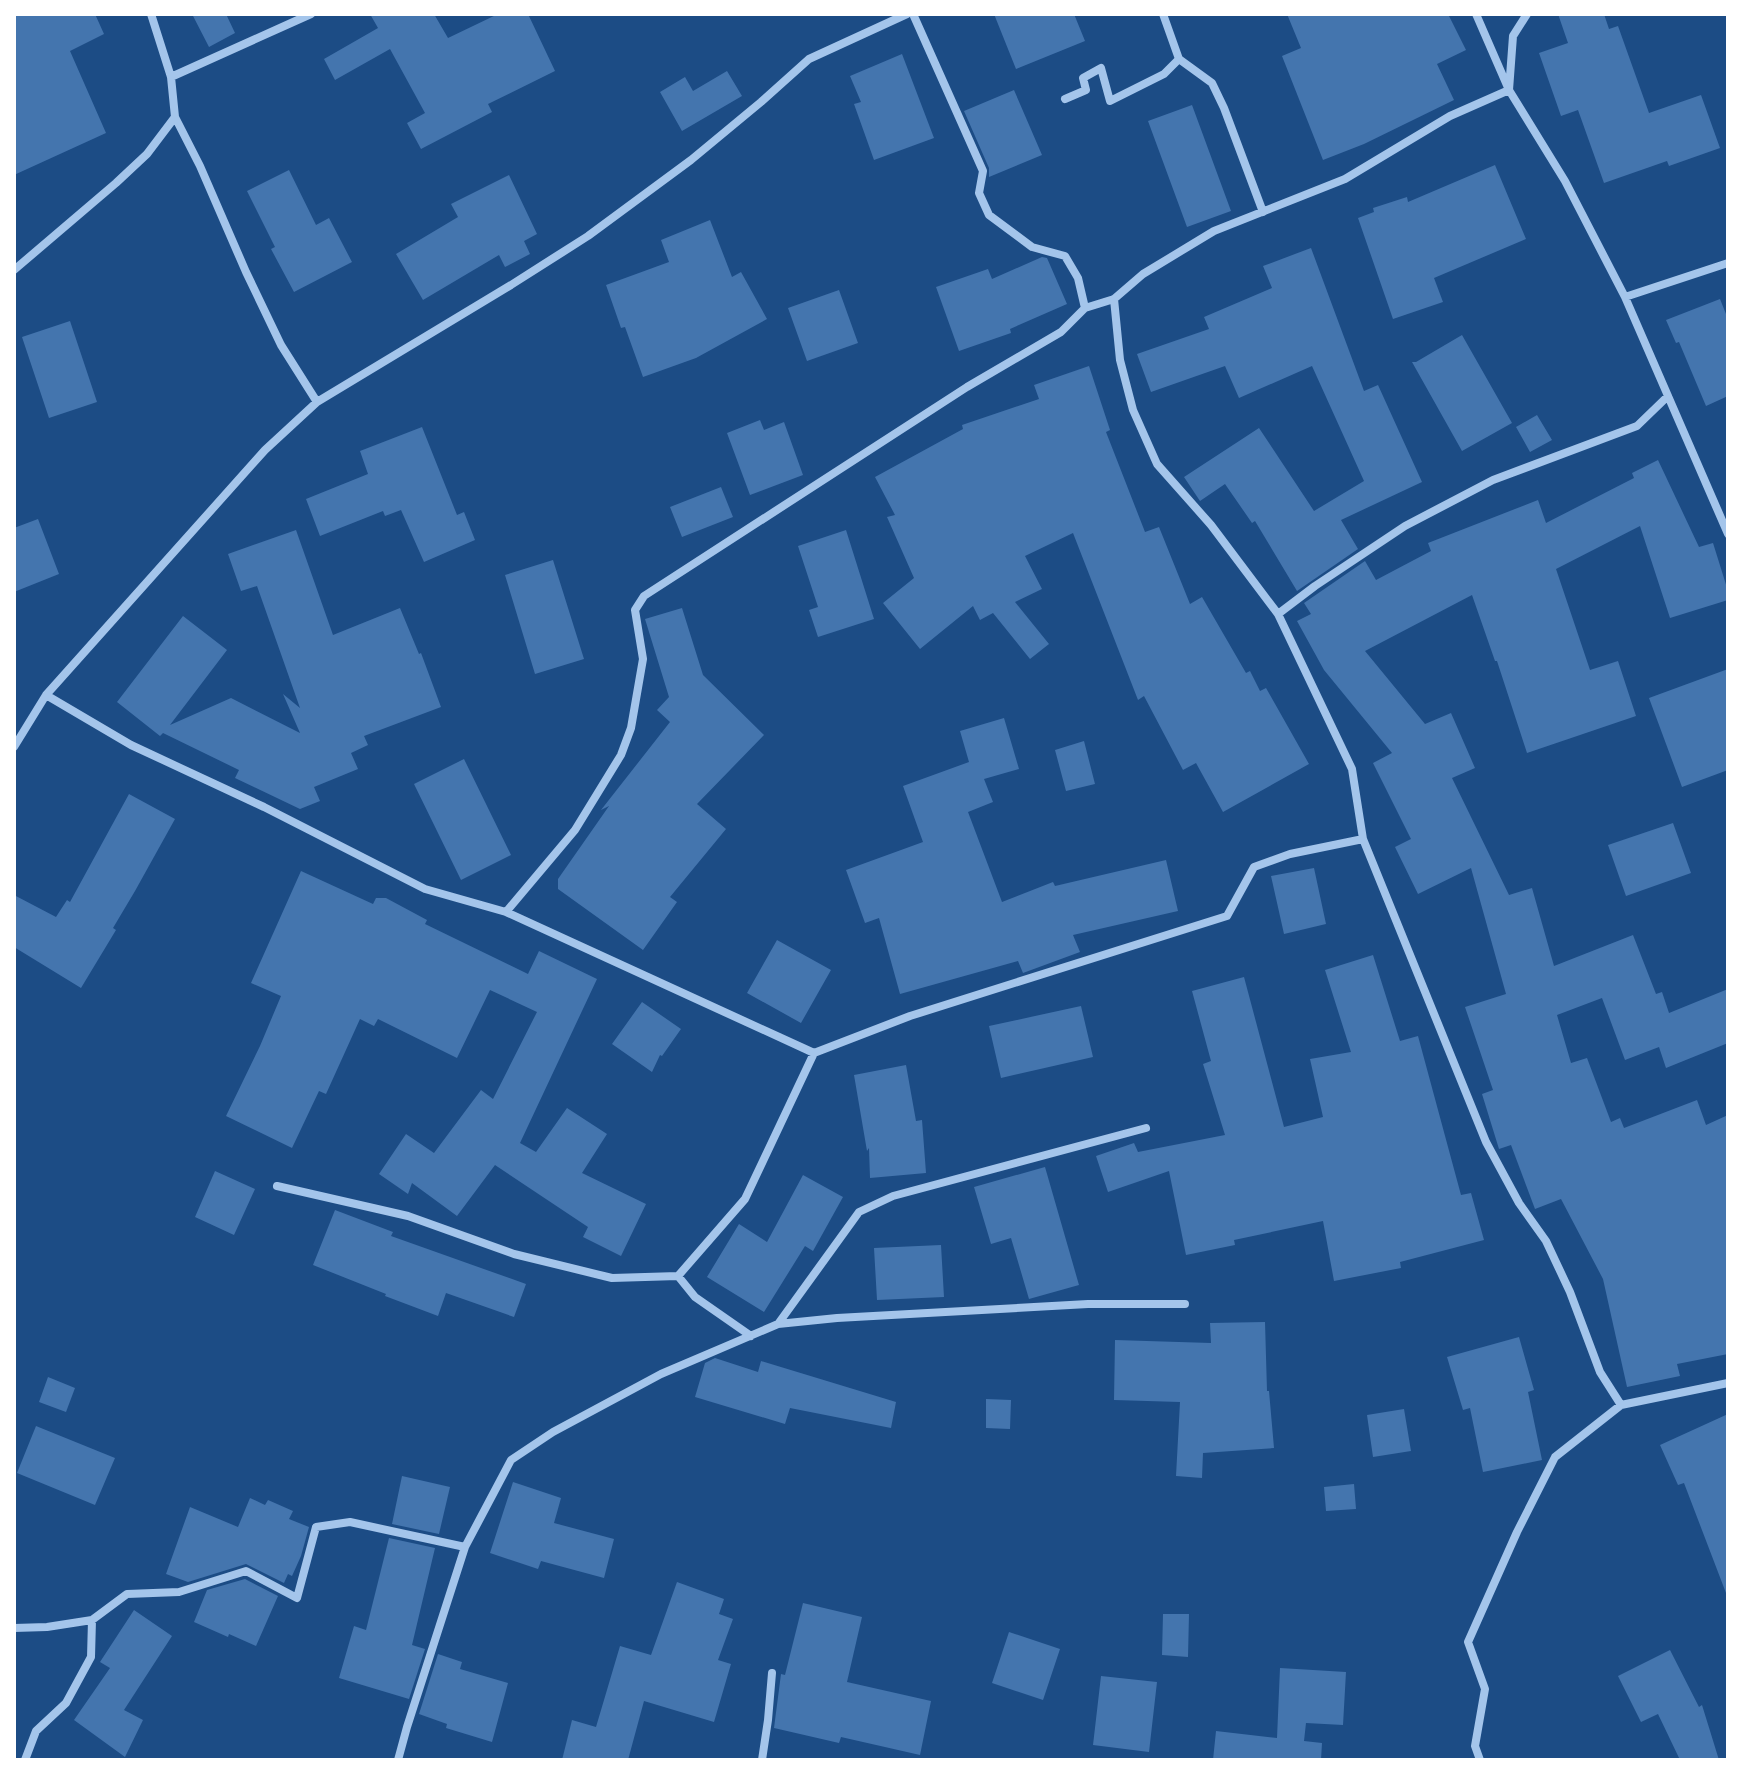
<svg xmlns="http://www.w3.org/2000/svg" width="1742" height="1774" font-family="'DejaVu Sans',sans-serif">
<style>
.building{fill:#4475ae}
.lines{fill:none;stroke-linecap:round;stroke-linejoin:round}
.minor{stroke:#a4c5eb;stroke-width:8}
</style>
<rect width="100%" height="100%" fill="#1c4c85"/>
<path class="building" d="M14 14H95L104 34 70 51 106 133 14 175Z
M192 14H226L235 33 209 47Z
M370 14H434L448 38 498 14H528L555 71 488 104 492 112 421 149 407 123 425 113 390 49 335 80 324 59 378 28Z
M994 14H1074L1085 41 1016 69Z
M1287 14H1448L1466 50 1437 64 1454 100 1364 144 1323 160 1282 56 1301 48Z
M1558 14H1604L1609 29 1618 26 1649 113 1701 95 1720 148 1669 166 1667 161 1604 183 1578 110 1561 116 1539 53 1568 43Z
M902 54 934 138 874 160 854 104 861 102 850 76Z
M727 71 742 96 682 131 660 92 685 77 693 91Z
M1014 90 1042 155 989 177V168L964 111Z
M1192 105 1231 211 1187 227 1148 121Z
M1495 165 1526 239 1434 278 1443 302 1393 319 1358 218 1374 212 1373 208 1407 197 1408 202Z
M289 170 316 225 329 218 352 262 294 292 271 249 275 247 247 191Z
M509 175 537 234 524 241 530 254 505 267 499 255 423 300 396 254 458 217 451 204Z
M710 220 732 277 741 272 767 319 696 358 643 377 625 327 621 328 606 285 669 262 661 240Z
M1311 248 1364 391 1378 385 1422 482 1341 520 1358 549 1297 591 1255 521 1252 523 1225 484 1200 501 1184 477 1259 428 1314 511 1364 481 1312 366 1239 398 1225 366 1151 392 1137 354 1209 329 1204 317 1272 288 1263 266Z
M1042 257 1047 258 1067 304 1010 329 1011 333 959 351 936 287 988 269 992 279Z
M839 290 858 343 807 361 788 308Z
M1720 299 1728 319V396L1706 406 1679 342 1676 343 1666 320Z
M70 321 97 402 49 418 22 337Z
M1462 335 1512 423 1462 451 1412 362H1416Z
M1089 366 1110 430 1106 432 1145 532 1159 527 1190 604 1202 597 1246 673 1250 671 1260 691 1266 688 1309 764 1223 812 1196 763 1183 770 1144 696 1138 700 1073 533 1025 556 1042 589 1015 602 1049 644 1030 659 993 613 980 620 973 606 920 649 883 603 914 578 887 517 895 515 875 477 963 429 962 425 1039 399 1034 385Z
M1537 415 1552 440 1530 452 1516 427Z
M760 420 764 430 784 422 803 475 750 495 727 433Z
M422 427 457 515 464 512 475 540 424 562 401 510 385 516 383 511 320 536 306 499 368 474 360 451Z
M1658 460 1699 547 1713 543 1728 591V600L1670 618 1640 526 1556 569 1590 670 1618 661 1636 716 1527 753 1497 661H1495L1472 595 1365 651 1425 724 1451 713 1475 768 1452 778 1509 895 1532 888 1554 966 1633 935 1656 994 1662 992 1669 1013 1728 989V1043L1666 1068 1659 1047 1625 1060 1602 998 1557 1015 1571 1063 1587 1058 1611 1122 1620 1118 1624 1128 1697 1100 1706 1125 1728 1115V1354L1677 1364 1680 1376 1627 1387 1603 1279 1561 1199 1535 1209 1511 1145 1499 1149 1482 1094 1493 1090 1465 1007 1506 994 1471 868 1418 894 1395 847 1411 839 1373 763 1392 753 1324 670 1297 621 1311 614 1304 603 1365 561 1376 580 1431 551 1428 543 1538 500 1546 523 1634 478 1632 473Z
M721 487 733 517 682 537 670 507Z
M38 519 59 574 14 592V528Z
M296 530 333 635 400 608 419 654 421 653 441 707 364 736 368 745 351 753 358 769 314 787 320 801 300 809 235 778 239 770 163 733 160 736 117 702 183 616 227 650 170 725 231 698 300 733 283 694 300 708 257 586 241 591 228 554Z
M846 530 874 619 818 637 809 610 818 607 798 546Z
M553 560 584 659 535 674 505 575Z
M682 608 703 675 764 735 697 804 726 829 670 897 677 902 643 950 558 889V879L609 806 601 810 670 722 657 710 669 697 645 619Z
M1728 669V770L1682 787 1649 698Z
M1004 718 1019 769 984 779 993 802 968 812 1002 902 1053 882 1055 886 1166 860 1178 911 1073 935 1080 952 1023 973 1018 961 900 994 879 918 865 923 846 870 923 842 903 786 969 762 960 731Z
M1084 741 1095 784 1066 791 1055 750Z
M464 759 511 855 461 880 414 784Z
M129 794 175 819 135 891 113 928 116 930 81 988 14 947V895L56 917 67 900 70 902Z
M1673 823 1691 873 1626 896 1608 845Z
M1314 868 1326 924 1284 934 1271 876Z
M301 871 373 904 376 898H386L427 920 425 924 528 974 539 951 597 979 520 1143 536 1152 567 1108 607 1134 582 1173 646 1204 621 1256 583 1237 588 1227 495 1165 457 1216 412 1183 408 1194 379 1174 406 1134 434 1153 481 1090 493 1099 537 1012 490 990 457 1058 378 1019 374 1026 360 1019 326 1094 319 1091 292 1148 226 1116 260 1046 281 996 251 983Z
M777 940 831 970 801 1023 747 993Z
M1373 955 1400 1041 1418 1036 1461 1195 1471 1193 1484 1240 1400 1262 1401 1268 1334 1281 1323 1221 1234 1240 1235 1245 1186 1255 1169 1171 1108 1192 1096 1156 1134 1143 1138 1152 1225 1135 1203 1064 1211 1061 1192 991 1244 977 1284 1127 1323 1117 1310 1059 1351 1052 1325 970Z
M642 1002 681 1029 662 1056 660 1055 652 1072 612 1044Z
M1081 1006 1093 1057 1001 1078 989 1026Z
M906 1065 916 1121 922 1120 926 1173 870 1178 869 1148 867 1151 854 1075Z
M1045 1167 1079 1285 1029 1299 1011 1238 991 1244 974 1187Z
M215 1171 255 1189 234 1235 195 1217Z
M803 1175 843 1197 813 1251 805 1246 764 1312 707 1277 739 1224 767 1242Z
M335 1210 393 1232 391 1236 526 1284 514 1317 446 1293 438 1316 385 1296 386 1294 313 1265Z
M941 1245 944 1297 877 1300 874 1248Z
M1265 1322 1267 1391H1269L1274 1448 1203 1453 1202 1478 1176 1476 1180 1402 1114 1400 1115 1340 1211 1343 1210 1323Z
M1519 1337 1534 1390 1528 1392 1542 1460 1483 1472 1470 1408 1463 1410 1447 1357Z
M715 1358 758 1372 761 1361 896 1402 891 1428 790 1408 785 1424 695 1397 705 1363Z
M48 1377 75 1388 66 1412 39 1402Z
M986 1399 1011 1400 1010 1429 986 1428Z
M1404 1409 1411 1451 1373 1457 1367 1415Z
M1728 1414V1593H1726L1684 1483 1678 1485 1660 1445Z
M36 1426 115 1458 95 1505 17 1473Z
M402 1476 450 1487 439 1534 392 1524Z
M513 1482 561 1498 554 1523 614 1539 604 1578 541 1561 538 1569 490 1553Z
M1354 1484 1356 1509 1326 1511 1324 1487Z
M250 1498 265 1505 268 1500 293 1511 289 1519 309 1527 301 1556 292 1576 288 1574 284 1583 246 1564 188 1582 166 1574 190 1507 238 1527Z
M389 1538 435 1548 412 1645 425 1649 409 1699 339 1678 354 1626 366 1630Z
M245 1579 278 1596 256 1646 229 1634 228 1637 194 1622 207 1590Z
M677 1582 724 1599 719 1614 733 1619 718 1660 731 1664 714 1722 644 1701 628 1760H562L572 1720 596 1727 620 1646 651 1655Z
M803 1603 862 1617 847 1682 931 1701 920 1755 841 1737 839 1743 774 1728 781 1674 785 1675Z
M134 1610 172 1636 124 1710 143 1720 125 1757 74 1720 110 1668 100 1662Z
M1163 1614H1189L1188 1657 1162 1655Z
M1009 1632 1060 1649 1043 1700 992 1683Z
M1670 1650 1699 1707 1702 1705 1719 1760H1680L1658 1714 1641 1722 1618 1676Z
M438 1654 462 1662 460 1669 508 1683 492 1742 446 1728 447 1724 419 1714Z
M1280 1668 1346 1672 1343 1725 1306 1723 1304 1741 1322 1743 1321 1760H1213L1216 1731 1277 1738Z
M1101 1676 1157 1682 1149 1752 1093 1745Z"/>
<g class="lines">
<path class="minor" d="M151 14 171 77 175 117 200 166 246 272 281 345 317 402
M913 14 983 171 979 193 989 215 1032 247 1065 256 1078 278 1085 308
M1163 14 1179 59 1212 83 1224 108 1263 212
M1476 14 1509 90 1565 181 1625 297 1728 534
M171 77 311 14
M1065 99 1086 90 1083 78 1101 68 1110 101 1164 74 1179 59
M14 270 116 183 147 154 175 117
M1625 297 1728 263
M1114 299 1120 360 1133 410 1157 464 1211 525 1278 614 1352 769 1363 839 1486 1142 1519 1203 1546 1241 1570 1292 1600 1372 1621 1405
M1278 614 1315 586 1405 526 1493 480 1637 426 1668 396
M46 695 131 745 264 807 425 889 506 912 814 1053
M14 747 46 695 265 450 317 402 511 285 588 236 691 160 761 102 809 59 907 14
M506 912 575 830 621 755 631 728 643 659 635 610 644 596 967 387 1061 332 1085 308 1114 299 1143 274 1214 231 1345 179 1450 116 1509 90 1513 36 1527 14
M277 1186 408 1216 514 1254 612 1278 678 1276
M778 1324 859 1212 893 1196 1146 1128
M751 1336 695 1297 678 1276 745 1199 814 1053 910 1016 1227 916 1254 867 1290 854 1363 839
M14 1628 47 1627 92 1620 127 1594 179 1592 246 1571 297 1598 316 1527 350 1522 465 1547
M25 1760 36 1731 66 1703 91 1657 92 1620
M398 1760 407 1727 465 1547 511 1460 553 1432 661 1374 778 1324 837 1318 1088 1304H1185
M762 1760 768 1720 772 1673
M1480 1760 1475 1746 1485 1689 1468 1642 1517 1532 1555 1457 1621 1405 1728 1383"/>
</g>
<rect width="1742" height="1774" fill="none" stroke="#ffffff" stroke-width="32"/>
</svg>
